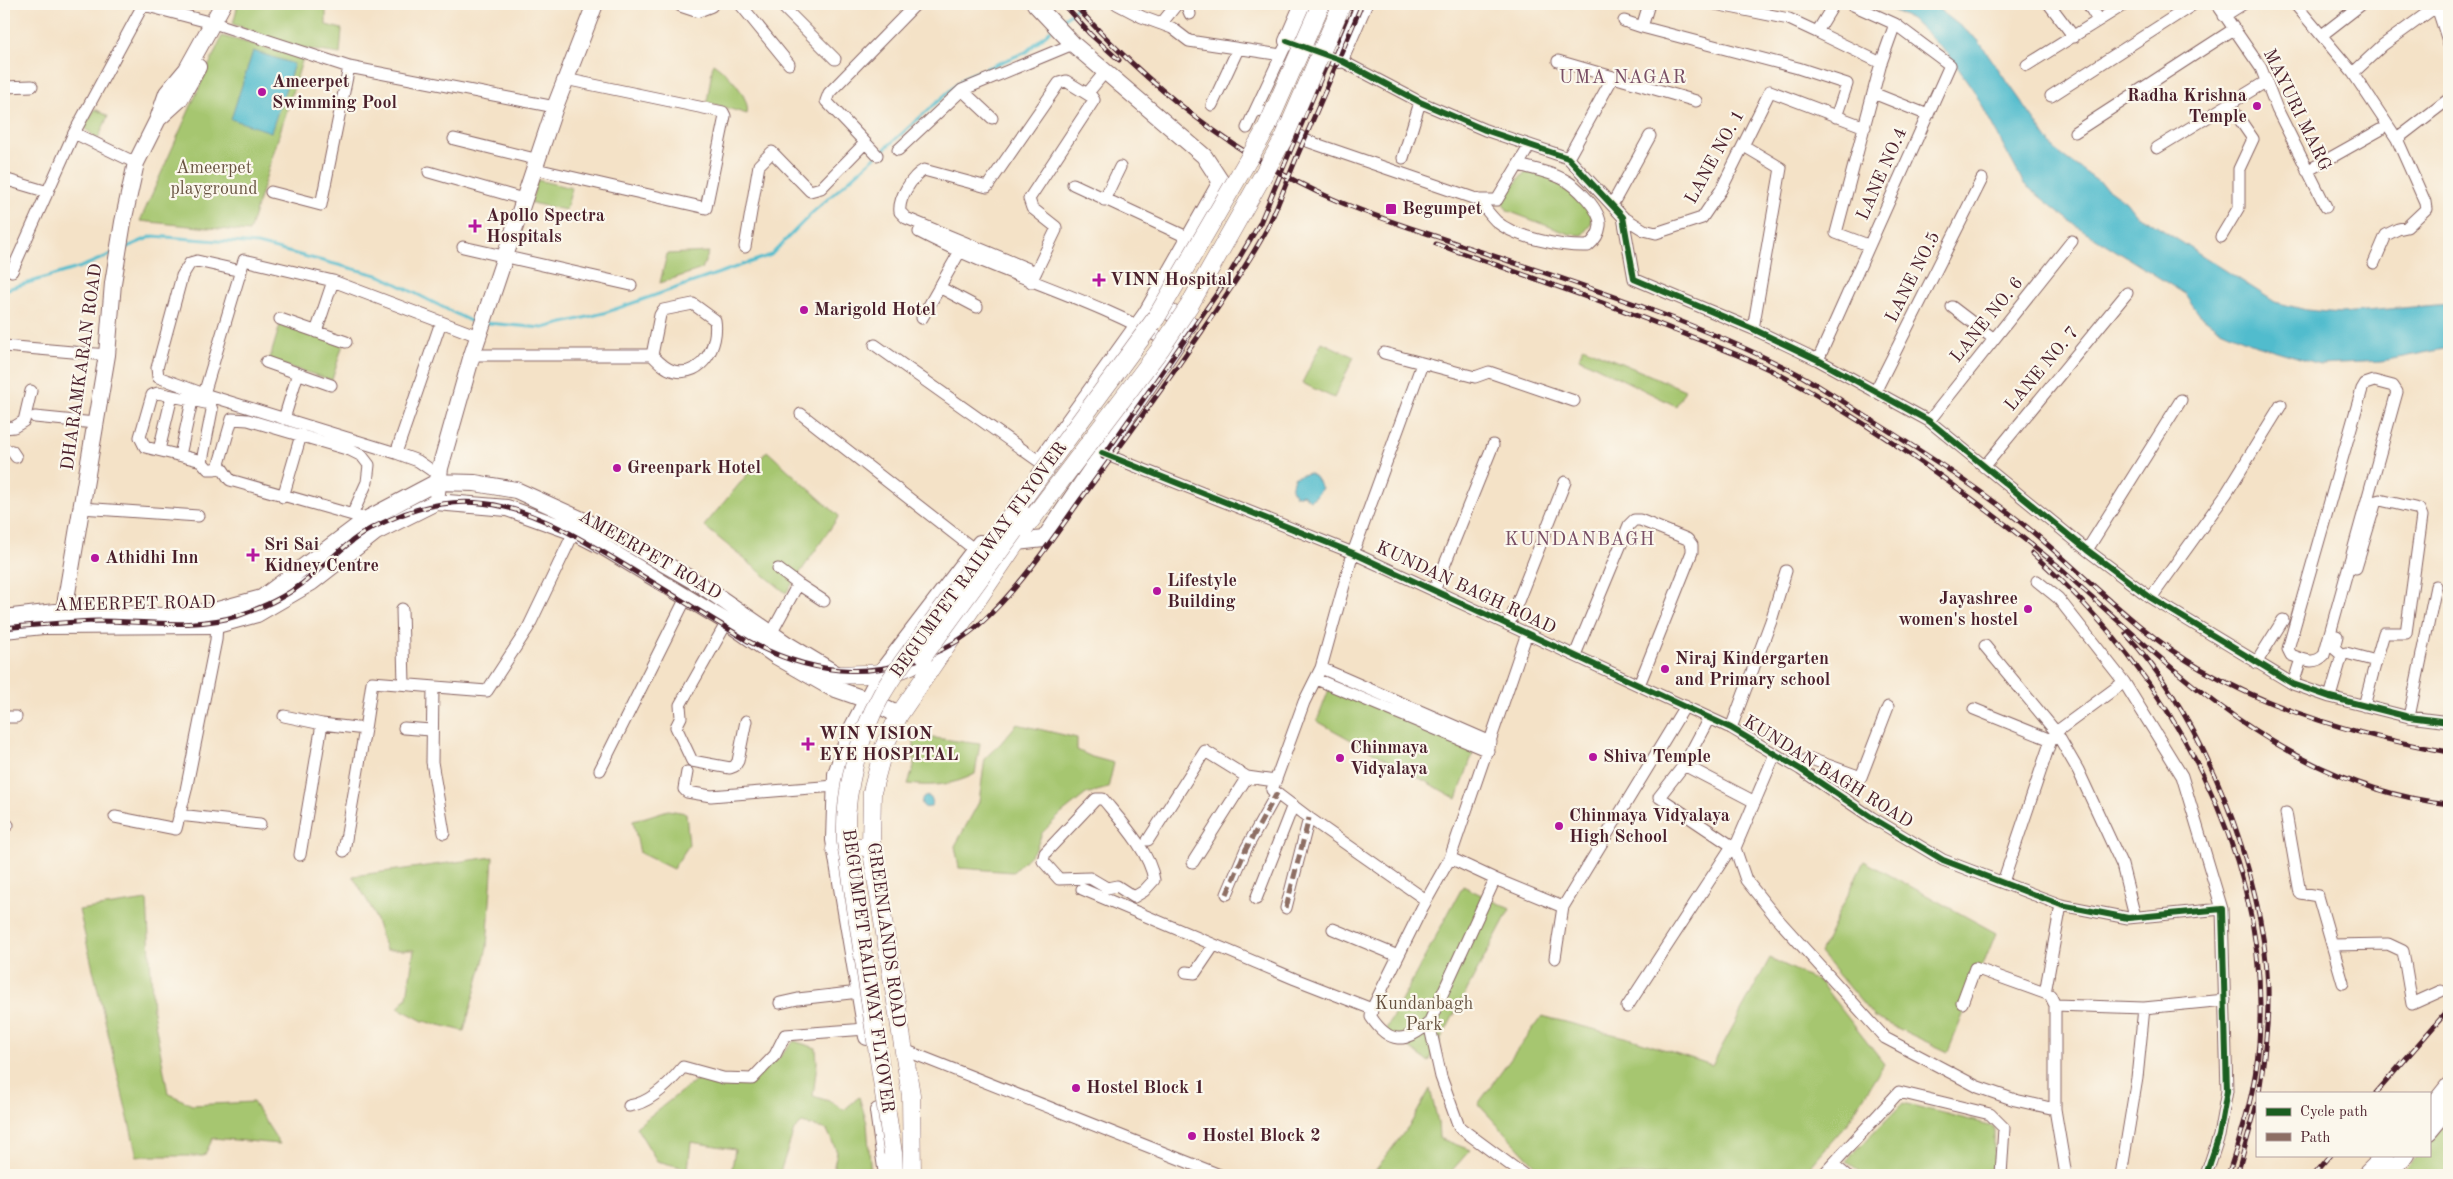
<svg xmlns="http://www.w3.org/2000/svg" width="2453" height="1179" font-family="'Old Standard TT',serif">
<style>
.green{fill:#a6c66f;stroke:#78724d}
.water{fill:#51bccd;stroke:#4e6e7c}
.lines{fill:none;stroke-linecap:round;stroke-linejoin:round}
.stream{stroke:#51bccd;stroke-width:3}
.street-casing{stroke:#866362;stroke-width:13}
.secondary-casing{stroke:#866362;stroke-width:18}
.primary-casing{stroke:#866362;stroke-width:19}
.street{stroke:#fff;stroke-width:11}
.secondary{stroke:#fff;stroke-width:16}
.primary{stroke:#fff;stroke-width:18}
.rail-casing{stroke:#4a1f2b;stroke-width:5}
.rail{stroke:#fbf7ec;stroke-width:3;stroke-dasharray:9;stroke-linecap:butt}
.primary-bridge-casing{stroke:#866362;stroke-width:19;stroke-linecap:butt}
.primary-bridge{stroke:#fff;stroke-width:18}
.quiet{stroke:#8d6e63;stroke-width:5;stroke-dasharray:10 5;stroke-linecap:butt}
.cycleway-casing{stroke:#fbf7ec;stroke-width:9}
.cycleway{stroke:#1b5e20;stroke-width:6}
.poi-dot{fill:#b5179e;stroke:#fbf7ec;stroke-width:2}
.labels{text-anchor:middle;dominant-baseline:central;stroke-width:4.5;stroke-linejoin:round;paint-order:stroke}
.poi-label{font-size:18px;font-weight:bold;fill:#4a1f2b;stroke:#fbf7ec;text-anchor:start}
.street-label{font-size:18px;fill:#4a1f2b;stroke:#fbf7ec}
.park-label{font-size:18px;fill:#66513f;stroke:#fbf7ec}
.neighbourhood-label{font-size:19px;letter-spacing:1px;fill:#794e65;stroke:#fbf7ec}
</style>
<rect width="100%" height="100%" fill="#fbf7ec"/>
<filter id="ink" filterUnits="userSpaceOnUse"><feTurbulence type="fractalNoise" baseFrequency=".02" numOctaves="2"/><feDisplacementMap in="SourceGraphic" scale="10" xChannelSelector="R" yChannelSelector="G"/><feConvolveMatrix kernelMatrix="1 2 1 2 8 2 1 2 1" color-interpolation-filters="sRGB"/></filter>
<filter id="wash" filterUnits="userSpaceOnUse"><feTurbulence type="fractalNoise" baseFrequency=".0096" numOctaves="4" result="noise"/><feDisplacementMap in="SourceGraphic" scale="20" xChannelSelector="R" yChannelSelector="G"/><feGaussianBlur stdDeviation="1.12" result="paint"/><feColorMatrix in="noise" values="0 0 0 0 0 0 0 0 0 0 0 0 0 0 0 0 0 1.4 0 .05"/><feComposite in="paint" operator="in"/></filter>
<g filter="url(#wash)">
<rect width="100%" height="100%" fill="#f4e2c7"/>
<path class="green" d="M238 4H326V25L342 29 340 54 300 48 233 24Z
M222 36 303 58 249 232 140 221Z
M713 63C727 72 751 97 747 114L707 102Z
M95 109 108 116 98 139 84 128Z
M1525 172 1563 177 1590 205 1591 224 1582 235 1569 234 1508 211 1501 200Z
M537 180 572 188 566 210 531 203Z
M709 252 702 269 660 283 667 254Z
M280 325 343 344 332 380 269 361Z
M1322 342 1354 357 1334 398 1302 383Z
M1583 347 1685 390 1676 406 1579 358Z
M767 451 839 516 786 593 704 526Z
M1330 687 1475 747 1457 799 1317 721Z
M1017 724 1077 738V750L1092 757 1114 763 1108 788 1086 794 1061 814 1042 833 1036 849 1013 872 959 868 955 846 979 802 985 758 1000 744Z
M935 738 980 744 975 774C954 785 932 787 908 784L914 766V739Z
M668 810 686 813 689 845 673 869 640 853 633 821Z
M493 857 487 948 464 1031 423 1021 398 1008 407 997 414 950H386L372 909 353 876Z
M1864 861 1996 933 1948 1052 1874 1017 1820 953Z
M1463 886 1510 909 1429 1062 1385 1031Z
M147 900 153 1012 168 1093 192 1105 253 1102 280 1144 213 1138 204 1156H137L79 910Z
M1770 958 1820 982 1884 1064 1846 1125 1802 1175H1544L1478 1104 1542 1016 1632 1039 1712 1065Z
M794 1041 816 1048 817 1063 813 1096 832 1102 844 1110 859 1097 867 1123 871 1175H832L837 1152 827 1130 802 1123 794 1130 779 1175H731L735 1149 691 1142 688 1169 657 1161 636 1127 696 1080 740 1083 775 1062Z
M1430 1089 1438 1122 1439 1138 1470 1150 1448 1175H1372L1411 1123Z
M1903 1103 1994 1126V1175H1865L1846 1161Z
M2449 1120V1175H2397L2418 1155H2429V1144Z"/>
<path class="water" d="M1880 4H1932L1978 40 2056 151 2126 202 2136 215 2150 222 2275 302 2306 310 2341 313 2449 304V348L2382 361 2320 364 2257 345 2218 328 2199 314 2185 294 2075 225 2024 184 1974 91 1949 55 1911 19Z
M253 51 294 64 271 132 231 119Z
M1309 473 1315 477 1322 488 1316 496 1310 500 1303 494 1296 496 1291 489 1294 477Z
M921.5 802a5.5 5.5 0 1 1 11 0a5.5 5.5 0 1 1-11 0Z"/>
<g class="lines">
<path class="stream" d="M1060 22 1081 4
M880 153 965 77 1026 52 1051 30
M125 248 153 236 257 244 381 276 470 321 478 322
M4 290 81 267 112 254
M487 323 543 328 604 313 771 255 812 213 875 157"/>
</g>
</g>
<g filter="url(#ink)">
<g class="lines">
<defs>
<path id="street" d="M140 4 220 25 349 67 555 107
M740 4 789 64
M780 4 835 59
M1117 4 1142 17 1172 28 1189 41 1281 55
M1186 4 1190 14
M1649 4 1642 27 1798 68 1847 84 1836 117
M1715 4 1789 19 1817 32 1834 4
M2049 4 2074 37
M2088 4 2098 20
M2217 4 2261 68 2277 109 2326 207
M2295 4 2353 73 2397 139 2425 202 2426 209 2407 227 2398 229 2386 235 2374 263
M2436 4 2449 44
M2224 16 2243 4
M1624 21 1642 27
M1161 24 1177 4
M1817 32 1881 63
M2322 35 2362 4
M1340 60 1420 102 1485 130 1568 158 1623 217 1634 279 1753 329 1818 360 1929 421 2087 550 2151 598 2293 684 2330 697 2409 717 2449 722
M1558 61 1696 101
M2027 65 2125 4
M2353 73 2383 45 2437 6
M4 87 32 86
M962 90 992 118
M1873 93 1928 115
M1087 94 1105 72
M2051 96 2194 4
M1212 105 1238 49
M1257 108 1307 141 1479 200H1497L1530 145
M1247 128 1284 49
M2075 132 2234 29
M74 133 136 163
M454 139 539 160
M2397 139 2449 99
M1744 146 1781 168 1753 329
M2157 148 2267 81
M898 150 962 90 1073 44
M877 155 826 101 829 93 916 4
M1403 158 1420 102
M1568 158 1613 77
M536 169 706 208 725 116 723 112 565 79
M2307 171 2380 130
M429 172 523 199
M4 179 48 192
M1073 184 1189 238
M271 192 321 205 349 67
M1104 200 1120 167
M1479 200C1484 207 1490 215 1496 221 1515 238 1563 247 1588 246 1594 241 1599 235 1600 226 1602 211 1576 185 1563 179 1550 172 1533 169 1518 165
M1612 205 1650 136
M1623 217 1644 230 1656 233 1702 218 1721 190 1770 91 1865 127
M919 232C1001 275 1092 297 1171 344
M2221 237 2239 207V169L2253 139 2229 104
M1868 245 1836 233 1881 63 1895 24
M463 247 631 285
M745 247 759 165 772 152 810 191 821 188 865 143
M12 271 74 133 143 5
M241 271 197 261 190 263 182 276 157 368 158 377 204 394 396 453 418 461 431 470
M1031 282C1039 265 1048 247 1056 230V227L1032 208 1029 199 1094 100 1092 97 1066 81 1059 83 987 187 924 170C912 176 898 199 900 212L906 218 1036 272
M939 287 977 307
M1952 307 1994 339
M922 318 959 253
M280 319 346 342
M316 332 333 281
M875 345 1040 462
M4 346 107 355
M1384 353 1475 377 1489 372 1574 401
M472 355H652C658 361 665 369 674 371 703 377 719 345 715 320L693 304 663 310 660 315 652 355
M1818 360 1950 65 1895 24 1851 4
M266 362 331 385
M1422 364 1353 553 1321 668 1304 702 1272 790 1309 818 1426 900
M2374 381 2393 386 2397 392 2324 655C2314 666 2303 659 2291 655L2288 649 2362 389 2365 384Z
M1875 392 1982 179
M204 394 244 260 333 281 478 336
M801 414 975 550
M35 417 95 423
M284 419 298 373
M1929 421 2072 241
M4 428 14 427 24 421 31 391
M4 450 12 451 16 457
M159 450 172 396
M396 453 441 322
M1102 453 1353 553 1731 728 1800 769 1871 817 1943 860 2061 905 2128 918 2222 909 2227 1091 2219 1136 2206 1175
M180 455 192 401
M202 461 145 447 140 437 152 395 158 393 210 404 212 410 202 461V462L208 469H215L219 464
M1984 467 2127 293
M283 497 301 435
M81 508 198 516
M353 513 367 482 369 465 362 456 350 450 248 420 232 419 219 464 230 480 367 519
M2087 550 2181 400
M778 569 798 584
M2037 581 2058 598 2124 682 2182 776 2222 909
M1434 591 1493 445
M2151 598 2226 494 2281 405
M402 609 404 684
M727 622 680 705 681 717 676 727 692 761 730 768 735 766 738 761 746 721
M1509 624 1565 482
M771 634 798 584 824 601
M2337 636 2334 648 2342 655
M1985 646 2056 732 2078 770 2122 865 2135 917
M1575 655 1629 525 1634 520H1640L1687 539 1692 545V552L1639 685
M2256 663 2283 620
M1321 668 1491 742
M1316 679 1488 751
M2293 684 2301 659
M433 687 432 762 444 833
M2330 697 2342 655 2346 653 2376 661 2384 633H2406L2422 516 2419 509 2380 500 2376 501 2356 568
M2364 706 2376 661
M1974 709 2051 740
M284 716 322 724
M4 717H16
M2409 717 2436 586
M1709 718 1684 765 1659 797 1735 848
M404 728 431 730
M1731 728 1771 621 1786 571
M1775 754 1735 848 1746 880 1775 916 1885 1038 1978 1087 2015 1100 2055 1109
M1684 765 1755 802
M1800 769 1807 759H1811L1861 777 1888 707
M600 770 687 596
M687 772 684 789 687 792 711 796 835 786
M1096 799H1103C1121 821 1150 852 1154 880L1144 891 1134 897 1117 886 1107 888 1090 878 1059 879 1043 861 1045 853Z
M2286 813 2300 893 2318 896 2343 983
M179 815 260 824
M115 817 176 829 186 790 216 640 217 625
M4 825H8
M1148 840 1205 751 1247 777
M344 851 365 729
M300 855 322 724 365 729 372 682 487 691 528 628 574 532
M1450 858 1495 879 1429 1023C1405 1044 1389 1044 1371 1017L1372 1009 1422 908 1450 858 1527 633
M1193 862 1247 777 1275 781
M1495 879 1563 907 1555 958
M2003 882 2051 740 2056 732 2124 682
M1082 889 1295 979 1372 1009
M1227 894 1246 849 1277 793
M1256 899 1293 805
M1563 907 1685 706
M1286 908 1309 818
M1333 929 1398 956
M2332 945 2388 944 2403 951 2412 1004 2441 991
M1186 972 1195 973 1214 945
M2045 993 2061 905
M780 1003 798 999 859 992
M1962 1003 1975 968 2050 995 2055 1005V1109L2066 1175
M2055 1005 2144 1008 2225 1000
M1627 1007 1732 846
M1429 1023 1441 1077 1459 1127 1524 1175
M902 1049 1220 1175
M629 1106C651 1103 670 1083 683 1067L723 1078 752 1079 775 1055 785 1035 866 1029
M1833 1164 1846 1175
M1823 1175 1899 1092 1990 1114 2004 1128 2001 1175
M2121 1175 2137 1078 2144 1008"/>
<path id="secondary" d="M682 4 697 9 710 4
M1035 4 1073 44 1204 156 1221 182 1146 314 1042 459
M1303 4 1287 41 1340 60 1364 4
M159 118 180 99 198 67
M437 493 440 468 472 355 555 107 595 4
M1016 542 1044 539 1190 324 1153 302
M4 618 64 611 161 616 214 611 262 598 367 519 437 482 475 483 516 490 613 534 701 585 785 643 838 675
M65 620 64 611 107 355 113 283 123 222 136 163 158 119 167 93 187 69 223 4
M4 630 43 626 217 625 257 614 312 582 376 532 436 502 507 508 574 532 605 548 727 622 776 656 830 687 867 700 899 715
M867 1037 834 840 836 774 850 732 882 671 980 543
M2429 1110 2449 1085
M878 1111 887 1175
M2429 1132 2449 1108
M2365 1175 2385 1155
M2386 1175 2406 1155"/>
<path id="primary" d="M838 675C867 673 903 678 924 655
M835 849 871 846
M893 1153 894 1175
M912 1175 911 1095 871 846 872 792 884 747 899 715 1020 537"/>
</defs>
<use href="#street" class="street-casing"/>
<use href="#secondary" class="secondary-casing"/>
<use href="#primary" class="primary-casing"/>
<use href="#street" class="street"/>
<use href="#secondary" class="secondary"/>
<use href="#primary" class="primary"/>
<defs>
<path id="rail" d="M1063 4 1090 34 1119 60
M1074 4C1145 83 1234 156 1333 199 1374 217 1418 230 1461 245 1574 283 1689 318 1796 373 1821 386 1846 404 1870 419 1924 453 1979 488 2028 528 2085 575 2137 632 2201 669 2276 712 2364 737 2449 752
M1436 244C1516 272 1596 299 1674 330 1715 346 1757 361 1795 383 1888 434 1976 500 2058 566
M1103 457 1223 285 1260 223 1352 4
M2032 553C2170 676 2272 854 2259 1043 2256 1088 2242 1133 2228 1175
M2054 563C2172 668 2284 786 2449 804
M4 628C35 625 66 622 98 621 145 621 194 630 240 615 264 607 288 596 308 579 328 562 348 541 372 528 474 475 537 512 626 566 666 591 707 616 748 641 817 678 884 682 954 643 1001 616 1049 544 1081 499 1122 444 1163 388 1202 331 1225 297 1249 263 1268 227 1279 203 1288 178 1298 154 1320 104 1341 54 1362 4
M2126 634C2205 720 2263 871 2268 987 2269 1023 2264 1058 2259 1093
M2376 1093 2449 1009
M2237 1175 2257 1104
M2313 1175 2330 1155"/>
</defs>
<use href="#rail" class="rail-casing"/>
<use href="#rail" class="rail"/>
<defs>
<path id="primary-bridge" d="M1025 528 1161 348 1189 306 1284 138 1342 4
M924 655 1025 516
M893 1153 846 842C844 792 857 739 882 694 892 676 905 659 917 643L1156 318 1266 129 1321 4"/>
</defs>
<use href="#primary-bridge" class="primary-bridge-casing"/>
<use href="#primary-bridge" class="primary-bridge"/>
<path class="quiet" d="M1227 894 1246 849 1277 793
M1286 908 1309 818"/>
<defs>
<path id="cycleway" d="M1287 41 1340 60 1420 102 1485 130 1568 158 1623 217 1634 279 1753 329 1818 360 1929 421 2087 550 2151 598 2293 684 2330 697 2409 717 2449 722
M1102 453 1353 553 1731 728 1800 769 1871 817 1943 860 2061 905 2128 918 2222 909 2227 1091 2219 1136 2206 1175"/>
</defs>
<use href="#cycleway" class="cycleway-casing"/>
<use href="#cycleway" class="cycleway"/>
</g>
</g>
<g class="poi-dot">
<circle cx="262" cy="92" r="5"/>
<circle cx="2257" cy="106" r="5"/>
<rect x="1385" y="203" width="12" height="12" rx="2.5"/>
<path d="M472.5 218.5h5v5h5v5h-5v5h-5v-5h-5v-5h5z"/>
<path d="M1096.5 272.5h5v5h5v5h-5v5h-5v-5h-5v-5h5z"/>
<circle cx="804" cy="310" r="5"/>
<circle cx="617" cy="468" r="5"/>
<path d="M250.5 547.5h5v5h5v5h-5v5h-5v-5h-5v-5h5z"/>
<circle cx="95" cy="558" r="5"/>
<circle cx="1157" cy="591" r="5"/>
<circle cx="2028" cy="609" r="5"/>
<circle cx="1665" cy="669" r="5"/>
<path d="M805.5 736.5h5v5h5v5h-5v5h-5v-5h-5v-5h5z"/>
<circle cx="1593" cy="757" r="5"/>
<circle cx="1340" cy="758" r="5"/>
<circle cx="1559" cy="826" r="5"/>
<circle cx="1076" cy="1088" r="5"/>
<circle cx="1192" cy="1136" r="5"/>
</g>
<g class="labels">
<g class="poi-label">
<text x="272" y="82">Ameerpet<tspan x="272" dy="21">Swimming Pool</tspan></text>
<text x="2247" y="96" text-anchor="end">Radha Krishna<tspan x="2247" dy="21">Temple</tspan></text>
<text x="1402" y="209">Begumpet</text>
<text x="486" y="216">Apollo Spectra<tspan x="486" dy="21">Hospitals</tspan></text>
<text x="1110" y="280">VINN Hospital</text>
<text x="814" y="310">Marigold Hotel</text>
<text x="627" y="468">Greenpark Hotel</text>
<text x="264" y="545">Sri Sai<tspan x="264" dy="21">Kidney Centre</tspan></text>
<text x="105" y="558">Athidhi Inn</text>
<text x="1167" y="581">Lifestyle<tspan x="1167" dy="21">Building</tspan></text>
<text x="2018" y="599" text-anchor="end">Jayashree<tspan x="2018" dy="21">women's hostel</tspan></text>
<text x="1675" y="659">Niraj Kindergarten<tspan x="1675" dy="21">and Primary school</tspan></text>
<text x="819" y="734">WIN VISION<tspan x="819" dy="21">EYE HOSPITAL</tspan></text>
<text x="1350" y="748">Chinmaya<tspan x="1350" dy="21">Vidyalaya</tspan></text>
<text x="1603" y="757">Shiva Temple</text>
<text x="1569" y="816">Chinmaya Vidyalaya<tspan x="1569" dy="21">High School</tspan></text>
<text x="1086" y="1088">Hostel Block 1</text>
<text x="1202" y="1136">Hostel Block 2</text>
</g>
<g class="street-label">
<text transform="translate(2297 110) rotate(64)">MAYURI MARG</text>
<text transform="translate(1715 157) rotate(-61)">LANE NO. 1</text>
<text transform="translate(1882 174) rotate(-66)">LANE NO.4</text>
<text transform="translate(1913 277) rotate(-63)">LANE NO.5</text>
<text transform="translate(1987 320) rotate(-51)">LANE NO. 6</text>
<text transform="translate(82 367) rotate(-82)">DHARAMKARAN ROAD</text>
<text transform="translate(2042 369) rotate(-50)">LANE NO. 7</text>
<text transform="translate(650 555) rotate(30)">AMEERPET ROAD</text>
<text transform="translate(979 560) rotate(-54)">BEGUMPET RAILWAY FLYOVER</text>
<text transform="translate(1466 588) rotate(25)">KUNDAN BAGH ROAD</text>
<text transform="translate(135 604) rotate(-1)">AMEERPET ROAD</text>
<text transform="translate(1828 772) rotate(32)">KUNDAN BAGH ROAD</text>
<text transform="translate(886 935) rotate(82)">GREENLANDS ROAD</text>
<text transform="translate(868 971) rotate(82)">BEGUMPET RAILWAY FLYOVER</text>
</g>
<g class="park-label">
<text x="214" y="168">Ameerpet<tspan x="214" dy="21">playground</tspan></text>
<text x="1424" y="1004">Kundanbagh<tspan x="1424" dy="21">Park</tspan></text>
</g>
<g class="neighbourhood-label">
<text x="1623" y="78">UMA NAGAR</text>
<text x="1580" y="540">KUNDANBAGH</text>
</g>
</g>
<rect width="2453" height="1179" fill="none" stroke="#fbf7ec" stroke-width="20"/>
<rect x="2256" y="1092" width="175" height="65" fill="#fbf7ec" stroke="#b4a19f"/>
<rect x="2266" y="1108" width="25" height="8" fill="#1b5e20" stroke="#b4a19f"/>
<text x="2300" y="1116" font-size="15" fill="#4a1f2b">Cycle path</text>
<rect x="2266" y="1133" width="25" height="8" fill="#8d6e63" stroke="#b4a19f"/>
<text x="2300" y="1142" font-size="15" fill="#4a1f2b">Path</text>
</svg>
